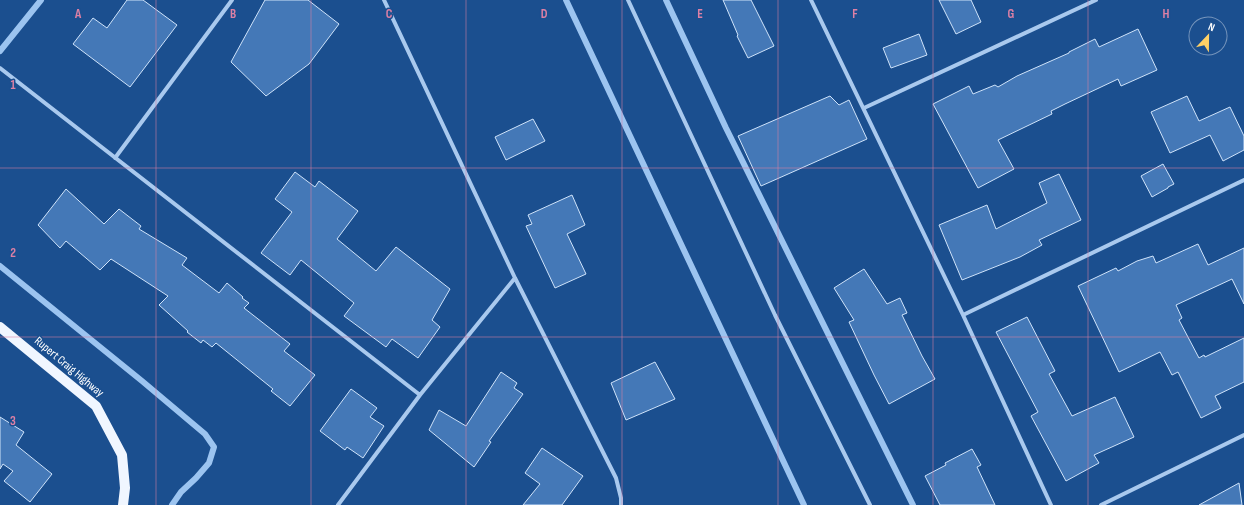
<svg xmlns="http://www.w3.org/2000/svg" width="1244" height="505" font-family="'Sofia Sans Condensed',sans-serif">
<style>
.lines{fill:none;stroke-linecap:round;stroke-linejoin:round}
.stream{stroke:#9cc4f0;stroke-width:6}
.building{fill:#4478b7;stroke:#cfe3fa}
.minor{stroke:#a9c9ee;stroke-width:4}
.primary{stroke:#f0f6ff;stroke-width:10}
.grid{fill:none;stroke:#dd80a5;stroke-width:1;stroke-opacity:0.55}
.labels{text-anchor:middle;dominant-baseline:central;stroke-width:3;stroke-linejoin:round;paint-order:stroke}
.street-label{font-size:12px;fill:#fff;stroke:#1b4f8f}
.grid-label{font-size:13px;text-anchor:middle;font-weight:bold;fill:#dd80a5;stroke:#1b4f8f;stroke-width:3;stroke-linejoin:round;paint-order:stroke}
</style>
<rect width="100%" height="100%" fill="#1b4f8f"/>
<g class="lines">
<path class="stream" d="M566 0 804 505
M666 0 726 128 913 505
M0 51 41 0
M0 266 142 381 205 434 214 447 209 463 196 478 181 492 172 505"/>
</g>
<path class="building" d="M127 0H143L177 25 130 87 73 44 93 18 107 28Z
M265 0H308L339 24 309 64 266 96 231 62Z
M723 0H751L774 46 748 58 737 36 738 35Z
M939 0H971L981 22 956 34Z
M1138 29 1157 70 1121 86 1118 79 1065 104 1051 111 1052 114 998 140 1014 169 978 188 933 104 969 86 973 94 995 85 998 87 1017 76 1069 53V52L1095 39 1099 47Z
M919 34 927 55 891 68 883 48Z
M830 96 839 105 849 100 867 139 761 186 738 136Z
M1187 96 1199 121 1230 107 1244 136V150L1223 161 1210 135 1170 153 1151 112Z
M533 119 545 141 506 160 495 137Z
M1163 164 1174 184 1168 187V188L1152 197 1141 176Z
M295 172 315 187 319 181 358 211 337 239 376 271 396 247 450 289 432 320 440 327 418 358 392 339 386 347 344 316 354 303 301 260 290 275 261 253 292 212 275 199Z
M1059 174 1081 220 1039 240 1042 245 1020 257 962 280 939 225 987 205 996 229 1047 203 1039 183Z
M66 189 104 224 119 209 141 226 139 229 187 258 182 265 219 293 227 283 243 297 242 298 249 303 244 308 290 344 284 351 315 375 290 406 271 391 273 389 216 343 212 347 203 340 201 343 187 332 188 331 159 305 168 296 111 259 100 270 66 241 60 248 38 225Z
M572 195 585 225 567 234 586 274 555 288 526 226 532 224 528 215Z
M1198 244 1208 265 1244 248V304L1232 279 1176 305 1182 318 1179 320 1199 358 1204 355 1205 357 1244 338V382L1215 396 1221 408 1201 418 1178 372 1172 375 1160 352 1119 372 1078 286 1116 268 1118 271 1137 261 1153 256 1156 263Z
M864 269 887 304 900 298 907 313 902 315 922 356 935 379 889 404 874 375 849 322 854 320 834 288Z
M1027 317 1055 371 1049 374 1072 416 1115 397 1134 437 1094 455 1099 463 1066 481 1031 416 1038 412 996 332Z
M655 362 675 399 626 420 611 383Z
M501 372 517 383 514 388 523 394 489 441 491 442 474 467 429 430 439 410 466 426Z
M351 389 377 408 370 417 384 426 363 458 347 447 345 450 320 431Z
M0 417 24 432 16 445 52 474 30 502 4 481 13 471 3 464 0 469Z
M542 448 583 476 562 505H523L540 484 525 473Z
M972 449 981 465 977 467 995 505H940L925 476 946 465 945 463Z
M1239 483 1242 505H1199Z"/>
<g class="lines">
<path class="minor" d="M384 0 515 278 616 478 621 498V505
M628 0 775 315 870 505
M811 0 963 315 1051 505
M0 68 420 395
M864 108 1096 0
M115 158 232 0
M963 315 1244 180
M338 505 420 395 515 278
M1101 505 1244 435"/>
<path class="primary" d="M0 327 96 406 122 455 125 488 123 505"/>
</g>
<path class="grid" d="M156 0V505M311 0V505M466 0V505M622 0V505M778 0V505M933 0V505M1088 0V505M0 168H1244M0 337H1244"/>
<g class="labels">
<g class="street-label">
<text transform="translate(69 367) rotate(40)">Rupert Craig Highway</text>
</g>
</g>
<g class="grid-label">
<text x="78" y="18">A</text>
<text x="233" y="18">B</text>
<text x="389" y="18">C</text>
<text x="544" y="18">D</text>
<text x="700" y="18">E</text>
<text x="855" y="18">F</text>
<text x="1011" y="18">G</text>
<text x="1166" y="18">H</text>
<text x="13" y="89">1</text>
<text x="13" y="257">2</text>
<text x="13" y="425">3</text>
</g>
<g transform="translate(1208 36) rotate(22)"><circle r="19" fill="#1b4f8f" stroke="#7695bc"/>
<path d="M0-3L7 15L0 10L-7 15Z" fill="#ffd166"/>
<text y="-6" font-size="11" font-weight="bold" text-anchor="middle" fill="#ffffff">N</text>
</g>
</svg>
